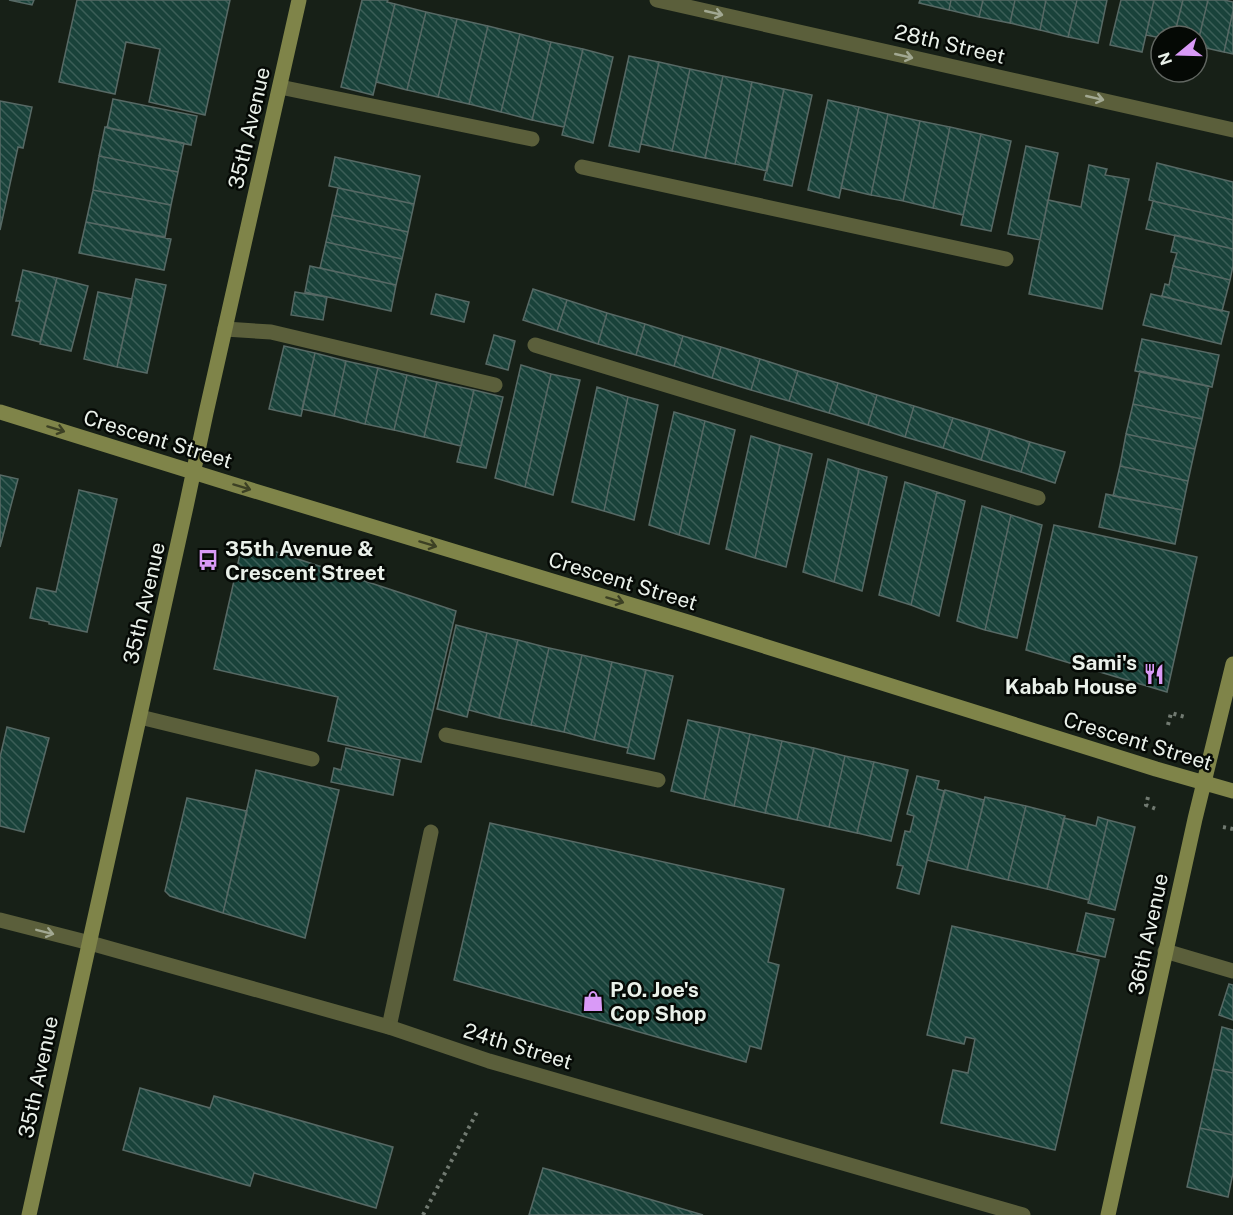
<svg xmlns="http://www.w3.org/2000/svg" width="1233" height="1215" font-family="'Public Sans',sans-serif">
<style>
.building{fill:url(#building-back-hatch);stroke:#576965;stroke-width:1.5}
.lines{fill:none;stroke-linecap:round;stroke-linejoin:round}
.path{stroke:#717a71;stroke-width:4;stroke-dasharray:3 4.5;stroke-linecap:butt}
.lane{stroke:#5b5f3b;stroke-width:15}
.street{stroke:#5b5f3b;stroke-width:15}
.secondary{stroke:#7f8449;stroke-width:15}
.oneway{stroke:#a2a892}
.oneway2{stroke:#3c4024}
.labels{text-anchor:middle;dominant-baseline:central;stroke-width:5;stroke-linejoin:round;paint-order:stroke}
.street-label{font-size:21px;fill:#eaf1ea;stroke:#050905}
.poi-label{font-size:21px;font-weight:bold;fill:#eaf1ea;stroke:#050905;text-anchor:start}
</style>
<defs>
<pattern id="building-back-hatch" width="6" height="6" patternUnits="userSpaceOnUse" patternTransform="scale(1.5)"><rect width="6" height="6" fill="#19423a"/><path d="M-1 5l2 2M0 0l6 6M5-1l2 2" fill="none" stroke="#3b5e57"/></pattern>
</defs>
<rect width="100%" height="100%" fill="#172017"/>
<path class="building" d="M9 0H34L32 5Z
M77 0H230L205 115 149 102 160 49 126 42 115 94 59 82Z
M362 0H388L387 2 395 4 373 95 341 87Z
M920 0H951L949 10 919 3Z
M951 0H983L979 17 949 10Z
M983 0H1015L1010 23 979 17Z
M1015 0H1046L1040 30 1010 23Z
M1046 0H1077L1068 37 1040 30Z
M1077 0H1107L1098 43 1068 37Z
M1121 0H1154L1142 52 1110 45Z
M1154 0H1183L1174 36H1161V38L1146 35Z
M1183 0H1208L1197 46V36H1174Z
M1208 0H1224L1233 2V11L1224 52 1197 46Z
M395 4 426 12 407 90 376 82Z
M1233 11V54L1224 52Z
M426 12 457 19 438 97 407 90Z
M457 19 488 26 469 104 438 97Z
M488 26 520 34 501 112 469 104Z
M520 34 551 42 532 120 501 112Z
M551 42 583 49 564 127 532 120Z
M583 49 613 57 593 143 562 135Z
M629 56 659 62 639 152 609 146Z
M659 62 690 69 672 151 641 144Z
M690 69 723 76 705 158 672 151Z
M723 76 752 82 735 164 705 158Z
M752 82 784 89 767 171 735 164Z
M784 89 812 95 792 186 764 180Z
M113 99 197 116 191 145 107 128Z
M828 100 859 107 839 198 808 190Z
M0 101 32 107 23 148 18 147 0 230Z
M859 107 888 114 871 195 841 188Z
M888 114 920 121 903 201 871 195Z
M920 121 950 127 933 208 903 201Z
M105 127 184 143 178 172 99 156Z
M950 127 981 134 963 215 933 208Z
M981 134 1011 141 991 231 961 225Z
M1026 146 1058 153 1040 240 1008 234Z
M99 156 178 172 171 205 93 190Z
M335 157 420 176 414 204 329 186Z
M1157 163 1233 182V220L1149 200Z
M1089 165 1107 169 1105 175 1129 179 1102 309 1029 294 1048 200 1081 207Z
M338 188 414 204 408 232 332 215Z
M93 190 171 205 165 237 86 222Z
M1153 201 1233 220V249L1146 229Z
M332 215 408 232 402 259 326 242Z
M86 222 171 239 164 270 79 253Z
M1175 235 1233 249V266L1230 280 1173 266 1177 253 1171 252Z
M326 242 402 259 396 285 320 268Z
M310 266 396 285 391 311 305 292Z
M1173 266 1230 280 1222 311 1162 296 1165 284 1169 285Z
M23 270 57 278 40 342 12 335 20 301H16Z
M57 278 88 286 71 351 40 344Z
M136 279 166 285 147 373 117 367Z
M533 289 567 300 557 331 523 320Z
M98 292 132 299 117 367 84 359Z
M295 292 327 297 323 320 291 315Z
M436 294 469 302 464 322 431 314Z
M1151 294 1229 312 1221 344 1143 325Z
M567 300 607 313 598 344 557 331Z
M607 313 645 324 636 355 598 344Z
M645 324 683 336 674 366 636 355Z
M494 335 515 341 508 370 486 364Z
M683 336 721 347 712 378 674 366Z
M1142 339 1219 355 1212 387 1135 371Z
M284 346 315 353 301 416 269 409Z
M721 347 760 359 751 390 712 378Z
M315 353 346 361 334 416 302 409Z
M760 359 798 371 789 401 751 390Z
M346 361 378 368 365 424 334 416Z
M521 365 551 374 525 487 495 478Z
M378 368 407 375 394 430 365 424Z
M798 371 838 383 829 413 789 401Z
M1140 371 1209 386 1202 419 1133 404Z
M551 374 580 380 553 495 525 487Z
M407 375 437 382 424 437 394 430Z
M437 382 474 390 461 446 424 437Z
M838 383 877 395 868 425 829 413Z
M597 387 628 397 604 511 572 502Z
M474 390 503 397 486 468 457 462Z
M877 395 914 406 905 437 868 425Z
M628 397 658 405 634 520 604 511Z
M1133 404 1202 419 1195 449 1126 434Z
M914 406 953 418 943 448 905 437Z
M674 412 705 421 679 535 649 525Z
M953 418 990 429 981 460 943 448Z
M705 421 735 430 709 544 679 535Z
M990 429 1030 442 1021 472 981 460Z
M1126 434 1195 449 1188 481 1120 466Z
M751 436 780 445 755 558 726 549Z
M1030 442 1065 452 1055 483 1021 472Z
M780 445 812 454 786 567 755 558Z
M828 459 859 469 834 582 803 572Z
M1120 466 1188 481 1182 510 1113 496Z
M859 469 887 477 862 591 834 582Z
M0 475 18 479 0 547Z
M905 482 937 492 911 605 879 595Z
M79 490 117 499 87 632 49 624V622L30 618 37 588 56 592Z
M937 492 965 501 939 616 911 605Z
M1106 494 1182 510 1175 544 1099 527Z
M982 506 1011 515 985 630 957 621Z
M1011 515 1042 525 1017 638 985 630Z
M1054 525 1197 557 1167 692 1026 650Z
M243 541 456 611 421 762 328 741 338 697 214 669Z
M456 625 487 633 467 717 437 709Z
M487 633 518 640 499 718 469 710Z
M518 640 549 648 531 725 499 718Z
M549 648 582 655 564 732 531 725Z
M582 655 612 662 594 740 564 732Z
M612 662 646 670 628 748 594 740Z
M646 670 673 676 654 759 627 753Z
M688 720 720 727 704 799 671 791Z
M7 727 49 738 24 832 0 826V757Z
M720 727 750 734 734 806 704 799Z
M750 734 782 741 765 813 734 806Z
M782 741 814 748 797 820 765 813Z
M346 748 400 760 393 795 331 782 334 768 341 770Z
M814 748 845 756 829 827 797 820Z
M845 756 874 762 857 833 829 827Z
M874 762 908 770 891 841 857 833Z
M256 770 339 790 305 938 223 913Z
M917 776 939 781 937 789 944 791 919 894 897 888 903 866 897 865 905 831 910 832 914 816 907 814Z
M945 790 984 800 967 870 927 860Z
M985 797 1026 806 1008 880 967 870Z
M187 798 247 811 223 913 170 896 165 891Z
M1026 806 1065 816 1047 889 1008 880Z
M1098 817 1108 820 1089 900 1047 889 1064 818 1096 826Z
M1108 820 1135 827 1115 910 1088 903Z
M490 823 784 889 768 962 779 965 761 1049 750 1046 746 1062 454 980Z
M1086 913 1114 919 1105 957 1077 951Z
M952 926 1099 960 1055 1150 941 1123 953 1070 968 1073 975 1039 966 1037 964 1044 927 1035Z
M1229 984 1233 985V1020L1219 1015Z
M1222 1027 1233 1030V1073L1213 1069Z
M1213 1069 1233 1073V1135L1200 1128Z
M140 1088 210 1108 214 1096 393 1147 376 1208 254 1173 250 1186 123 1150Z
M1200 1128 1233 1135V1173L1228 1197 1187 1187Z
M543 1168 554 1171 703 1215H529Z"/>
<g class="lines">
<path class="path" d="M1168 725 1171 713 1185 717
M1148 797 1146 805 1156 809
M1223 827 1233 829
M423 1215 477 1112"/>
<path class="lane" d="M280 87 532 139
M582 167 1006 259
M225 329 271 332 495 385
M535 345 1038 498
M140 717 312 759
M446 735 658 780
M1165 951 1233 971
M389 1027 431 832"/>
<path class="street" d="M657 0 1233 130
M0 920 90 943 389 1027 489 1061 1023 1215"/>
<path class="secondary" d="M0 412 235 485 691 623 1156 769 1233 791
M29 1215 186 507 206 413 299 0
M1108 1215 1195 819 1233 664"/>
</g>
<defs><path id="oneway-shaft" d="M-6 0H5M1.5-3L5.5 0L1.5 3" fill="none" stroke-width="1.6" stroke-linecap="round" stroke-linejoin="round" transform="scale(1.5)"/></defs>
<g class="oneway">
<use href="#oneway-shaft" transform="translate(714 13) rotate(13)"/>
<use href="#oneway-shaft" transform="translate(904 56) rotate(13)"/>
<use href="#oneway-shaft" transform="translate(1095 98) rotate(13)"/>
<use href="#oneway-shaft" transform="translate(45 932) rotate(14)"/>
</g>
<g class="oneway2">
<use href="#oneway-shaft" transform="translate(56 429) rotate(17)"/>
<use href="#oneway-shaft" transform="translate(242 487) rotate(17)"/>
<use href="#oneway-shaft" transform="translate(428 544) rotate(17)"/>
<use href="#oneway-shaft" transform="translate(615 600) rotate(17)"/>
</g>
<defs>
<symbol id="bus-bare" viewBox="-9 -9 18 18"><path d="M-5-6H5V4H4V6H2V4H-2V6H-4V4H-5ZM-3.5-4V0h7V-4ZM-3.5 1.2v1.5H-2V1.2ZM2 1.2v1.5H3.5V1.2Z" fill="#d99af7" stroke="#050905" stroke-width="2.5" paint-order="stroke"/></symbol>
<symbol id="restaurant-bare" viewBox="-9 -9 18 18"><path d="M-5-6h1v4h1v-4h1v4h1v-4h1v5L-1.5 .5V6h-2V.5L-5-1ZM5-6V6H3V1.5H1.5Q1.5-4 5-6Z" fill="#d99af7" stroke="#050905" stroke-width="2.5" paint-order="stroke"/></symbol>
<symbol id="shop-bare" viewBox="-9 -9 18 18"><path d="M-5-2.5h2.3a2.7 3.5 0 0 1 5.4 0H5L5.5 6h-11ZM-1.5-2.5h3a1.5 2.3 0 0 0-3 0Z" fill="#d99af7" stroke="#050905" stroke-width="2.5" paint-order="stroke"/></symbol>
</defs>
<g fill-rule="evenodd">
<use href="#bus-bare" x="193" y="545" width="30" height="30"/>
<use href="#restaurant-bare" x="1139" y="659" width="30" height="30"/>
<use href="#shop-bare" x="578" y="986" width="30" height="30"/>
</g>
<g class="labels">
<g class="street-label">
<text transform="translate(950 44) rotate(13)">28th Street</text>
<text transform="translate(249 128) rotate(-77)">35th Avenue</text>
<text transform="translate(158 439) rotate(17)">Crescent Street</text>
<text transform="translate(623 581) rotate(17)">Crescent Street</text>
<text transform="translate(144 603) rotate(-77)">35th Avenue</text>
<text transform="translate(1138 741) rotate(17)">Crescent Street</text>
<text transform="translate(1148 934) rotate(-78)">36th Avenue</text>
<text transform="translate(518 1046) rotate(17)">24th Street</text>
<text transform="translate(38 1077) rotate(-78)">35th Avenue</text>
</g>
<g class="poi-label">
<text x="225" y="548">35th Avenue &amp;<tspan x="225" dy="24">Crescent Street</tspan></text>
<text x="1137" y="662" text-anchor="end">Sami's<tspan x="1137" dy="24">Kabab House</tspan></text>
<text x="610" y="989">P.O. Joe's<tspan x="610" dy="24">Cop Shop</tspan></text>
</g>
</g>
<g transform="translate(1179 54) rotate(251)"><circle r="28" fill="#050905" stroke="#616661" stroke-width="1.5"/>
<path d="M0-4.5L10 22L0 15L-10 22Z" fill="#d99af7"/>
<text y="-9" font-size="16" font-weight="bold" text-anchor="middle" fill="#eaf1ea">N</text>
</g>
</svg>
